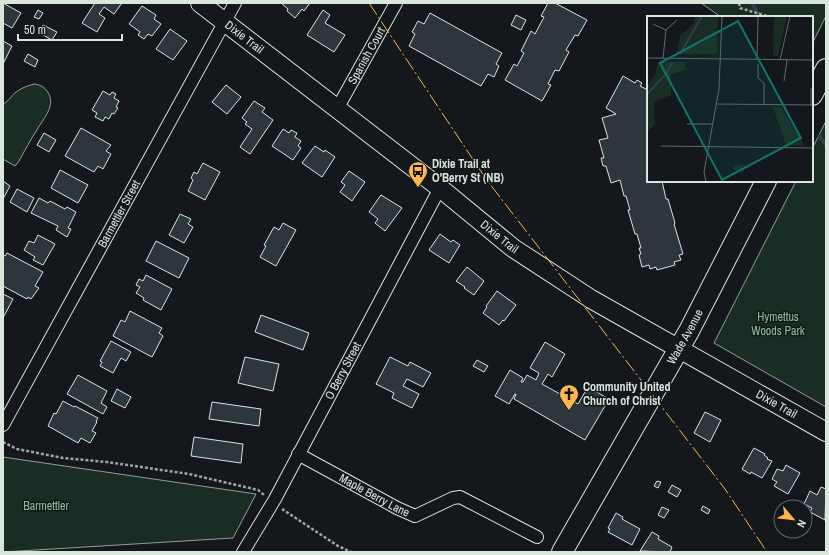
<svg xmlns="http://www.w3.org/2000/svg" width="829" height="555" font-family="'Archivo Narrow',sans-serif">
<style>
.green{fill:#1a2d24;stroke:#939e99}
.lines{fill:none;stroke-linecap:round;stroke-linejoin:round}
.stream{stroke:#2f3f4d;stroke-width:4}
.building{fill:#2c363c;stroke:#d8e6dc}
.street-casing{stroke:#d8e6dc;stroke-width:14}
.secondary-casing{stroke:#d8e6dc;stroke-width:20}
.primary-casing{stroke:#d8e6dc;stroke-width:22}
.path{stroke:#9da8a2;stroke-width:2.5;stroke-dasharray:3 2;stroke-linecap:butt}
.street{stroke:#14181c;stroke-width:12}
.secondary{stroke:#14181c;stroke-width:18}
.primary{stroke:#14181c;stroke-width:20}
.power{stroke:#ffb74d;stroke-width:1;stroke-dasharray:14 3 2 3;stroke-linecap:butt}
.labels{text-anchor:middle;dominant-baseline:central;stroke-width:3;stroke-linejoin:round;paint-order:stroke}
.street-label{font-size:12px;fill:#d8e6dc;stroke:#14181c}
.poi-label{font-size:12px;font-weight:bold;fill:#d8e6dc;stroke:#14181c;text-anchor:start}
.park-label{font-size:12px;fill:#8ac095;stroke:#14181c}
.inset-river{fill:none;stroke:#2f3f4d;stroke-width:2}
.inset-road{fill:none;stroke:#626a69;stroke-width:1}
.view{fill:#0f766e;fill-opacity:0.15;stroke:#0f766e;stroke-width:2}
.inset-edge{fill:none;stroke:#d8e6dc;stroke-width:2}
</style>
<rect width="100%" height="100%" fill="#14181c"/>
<path class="green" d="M701 3H826V16L812 44V17H721Z
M34 84C40 85 43 86 47 91 57 104 44 118 38 128 31 139 25 150 19 161L15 166 3 159V104C9 101 11 96 15 93 21 88 27 86 34 84Z
M826 121V407L714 343 796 181H812V149Z
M3 457 256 494 233 538 3 552Z"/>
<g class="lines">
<path class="stream" d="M752 3 760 17
M819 136 826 145"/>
</g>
<path class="building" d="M3 3 21 13 12 28 3 23Z
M95 3H122L114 14 104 7 99 14 105 18 97 32 82 23Z
M281 3H310L304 11 302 9 295 18 287 11 288 9Z
M548 3H555L587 20 578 36 575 35 566 50 569 52 559 71 555 70 548 84 551 85 542 101 505 80 514 64 517 66 524 53 521 51 531 31 535 34 544 17 541 16Z
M142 6 156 15 154 19 161 24 152 36 148 34 144 39 138 35 140 32 129 24Z
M38 10 43 13 39 19 34 17Z
M323 10 330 15 325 23 345 35 334 52 307 35Z
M430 13 502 53 496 64 499 66 494 77 488 74 481 86 409 46 415 34 412 32 418 21 424 24Z
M516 15 526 20 521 30 511 25Z
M43 25 57 32 52 40 38 32Z
M170 29 187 41 173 60 156 49Z
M3 41 12 46 3 64Z
M28 54 38 60 35 67 24 61Z
M623 76 635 83 637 80 642 83 640 86 648 90V181H662L666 199H668L675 223 674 224 683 254 679 255 681 260 674 262 675 265 657 270 656 267 650 269 649 265 642 267 639 255 641 254 639 248H641L637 234H635L628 210H630L626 196H624L620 180 611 183 606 166H603L601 158H604L599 140 608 138 602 118 616 114 606 108Z
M226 85 241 97 227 114 212 102Z
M103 91 110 95 112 92 116 94 114 98 119 101 116 107 118 108 114 114 112 113 109 119 105 117 103 121 95 117 97 113 92 110Z
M254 101 265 108 262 112 273 120 250 154 240 147 252 129 245 124 247 122 242 118Z
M81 128 111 145 106 151 111 154 103 169 98 166 94 172 65 156Z
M283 129 289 133 291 130 297 133 295 137 301 141 298 146 301 148 293 160 272 146Z
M44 133 56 140 49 152 37 145Z
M315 146 324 152 325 150 335 157 322 177 302 163Z
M203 163 220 172 205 200 188 191 193 180 191 178 194 172 197 174Z
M60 170 88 185 78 203 51 188Z
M349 171 365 182 352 201 340 192 345 185 341 182Z
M3 181 10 186 3 199Z
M17 189 34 198 27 212 10 202Z
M381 195 402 208 385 231 375 223 378 219 369 212Z
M39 198 48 203 50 201 65 209 67 207 76 212 68 228 71 229 67 237 56 230 58 226 31 213Z
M180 214 191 219 188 224 193 227 184 243 169 235Z
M283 223 296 230 276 266 260 257 266 246 264 245 274 227 279 230Z
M440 234 451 242 453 240 460 245 449 263 429 250Z
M38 235 55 244 43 265 33 260 35 257 24 250 29 241 34 243Z
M156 241 189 258 179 278 146 261Z
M7 253 43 272 35 286 39 288 31 299 28 297 27 299 3 286V255L5 256Z
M467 267 484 281 474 295 464 288 465 287 456 281Z
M146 275 172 289 161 310 143 300 144 298 136 293 140 287 136 285 139 279 143 281Z
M497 291 516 305 504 321 503 320 499 325 483 313 487 307 486 306Z
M3 294 13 299 3 318Z
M130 311 162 328 159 333 163 336 152 357 113 336 121 320 125 322Z
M261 315 309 333 303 350 255 332Z
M111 341 131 352 126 361 121 358 113 373 100 366 102 362 100 361Z
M545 342 565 354 552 377 548 374 542 384 578 404 588 387 609 399 585 440 514 399 516 394H515L509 404 495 396 510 370 523 378 521 382H523L527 375 536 380 539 373 530 368Z
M245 357 279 364 273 391 238 383Z
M390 357 408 366 410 362 431 373 423 387 407 379 403 386 419 394 412 408 392 398 394 393 376 384Z
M477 360 488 366 484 372 473 366Z
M78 375 107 391 101 403 107 407 103 414 67 394Z
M117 389 131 397 125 408 111 401Z
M63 401 74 407 75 406 98 418 96 421 97 422 92 431 96 433 90 443 81 438 78 443 48 426 54 413 56 414Z
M212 402 261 409 259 426 209 419Z
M705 412 721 420 710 442 694 433Z
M194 437 243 444 241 463 191 456Z
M754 448 765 454 764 455 768 458 767 459 772 461 762 478 751 472 750 474 742 469Z
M786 465 800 473 788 494 774 486 777 482 772 479 777 469 783 471Z
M657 481 661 482 658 488 654 486Z
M672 485 681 490 677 497 668 492Z
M821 487 826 489 825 520 810 512 812 508 804 504 810 491 817 495Z
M703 506 710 510 708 514 701 510Z
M662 507 669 510 664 518 658 515Z
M616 513 623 517 622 519 640 529 632 545 608 532 610 529 608 528Z
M652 532 659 536 658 539 672 547 670 552 640 551Z"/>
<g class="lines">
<defs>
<g id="street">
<path id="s1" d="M337 109 396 3"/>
<path id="s2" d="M3 425 235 3"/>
<path id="s3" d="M298 454 397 508 415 516 453 498 460 497 537 537"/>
<path id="s4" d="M243 552 275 499 440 188"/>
</g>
<g id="secondary">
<path id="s5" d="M200 3 440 188 513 248 591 299 826 432"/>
</g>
<g id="primary">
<path d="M812 95 826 69"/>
<path id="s6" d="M562 552 689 331 766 181"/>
</g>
</defs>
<use href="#street" class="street-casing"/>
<use href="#secondary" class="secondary-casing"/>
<use href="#primary" class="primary-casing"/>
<path class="path" d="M739 3 740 8 770 17
M3 442 17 449 63 458 107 462 189 474 258 490 264 495
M282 509 338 546 351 552"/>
<use href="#street" class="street"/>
<use href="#secondary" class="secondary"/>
<use href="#primary" class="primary"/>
<path class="power" d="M369 3 486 179 725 489 767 552"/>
</g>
<defs>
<symbol id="bus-pin" viewBox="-11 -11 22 30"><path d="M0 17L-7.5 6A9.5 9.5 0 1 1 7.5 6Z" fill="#ffb74d" stroke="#14181c"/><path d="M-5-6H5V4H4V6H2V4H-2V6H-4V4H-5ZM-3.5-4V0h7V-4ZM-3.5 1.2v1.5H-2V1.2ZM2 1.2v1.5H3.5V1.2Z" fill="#111"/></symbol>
<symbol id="church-pin" viewBox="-11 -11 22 30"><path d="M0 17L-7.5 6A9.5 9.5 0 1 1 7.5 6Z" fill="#ffb74d" stroke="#14181c"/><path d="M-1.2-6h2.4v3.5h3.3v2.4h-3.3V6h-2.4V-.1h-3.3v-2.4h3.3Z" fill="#111"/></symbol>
</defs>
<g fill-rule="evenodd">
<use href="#bus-pin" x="407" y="160" width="22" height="30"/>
<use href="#church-pin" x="558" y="383" width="22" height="30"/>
</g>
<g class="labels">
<g class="street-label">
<text stroke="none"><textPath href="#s5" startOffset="56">Dixie Trail</textPath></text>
<text stroke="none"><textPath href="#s1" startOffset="61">Spanish Court</textPath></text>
<text stroke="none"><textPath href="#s2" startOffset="241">Barmettler Street</textPath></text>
<text stroke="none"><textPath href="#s5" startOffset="380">Dixie Trail</textPath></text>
<text stroke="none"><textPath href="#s6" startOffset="248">Wade Avenue</textPath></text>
<text stroke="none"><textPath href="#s4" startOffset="207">O Berry Street</textPath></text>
<text stroke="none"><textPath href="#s5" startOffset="704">Dixie Trail</textPath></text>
<text stroke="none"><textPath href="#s3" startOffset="87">Maple Berry Lane</textPath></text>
</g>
<g class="poi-label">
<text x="432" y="164">Dixie Trail at<tspan x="432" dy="14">O'Berry St (NB)</tspan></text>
<text x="583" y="387">Community United<tspan x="583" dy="14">Church of Christ</tspan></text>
</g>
<g class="park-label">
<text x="778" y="317">Hymettus<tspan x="778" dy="14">Woods Park</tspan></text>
<text x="46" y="506">Barmettler</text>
</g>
</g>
<g transform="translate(647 16)">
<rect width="166" height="166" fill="#14181c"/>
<path d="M48 0H71L70 38H29L33 20 47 7ZM127 0H140L131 40H126ZM11 46H38V54L24 58V79L7 86 8 108 0 117V70L8 59ZM126 91H134L158 130 139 129ZM87 149H98L96 158 85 153Z" fill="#1a2d24"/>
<path class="inset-river" d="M33 38 55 0M0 78 19 58 25 47"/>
<path class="inset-road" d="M6 8 19 14M0 42 166 44M16 42 19 14 30 4M110 43 111 0M133 44 143 0M111 48V62L117 67V88M137 65 140 44M69 88 166 89M164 89V72M40 108H65M14 130 166 132M59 166 57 156 72 73 75 0"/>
<path class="view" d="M91 5 154 122 75 164 13 47Z"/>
<rect width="166" height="166" class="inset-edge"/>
</g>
<rect width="829" height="555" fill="none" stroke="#d8e6dc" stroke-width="8"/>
<g transform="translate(793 519) rotate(118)"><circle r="19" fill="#14181c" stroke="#626a69"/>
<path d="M0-3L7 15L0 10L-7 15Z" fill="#ffb74d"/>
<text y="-6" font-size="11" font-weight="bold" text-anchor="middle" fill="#d8e6dc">N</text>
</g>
<path d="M18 34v6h104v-6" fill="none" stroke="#d8e6dc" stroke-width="2"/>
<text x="24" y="34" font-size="12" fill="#d8e6dc" stroke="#14181c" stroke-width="3" paint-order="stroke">50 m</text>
</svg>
